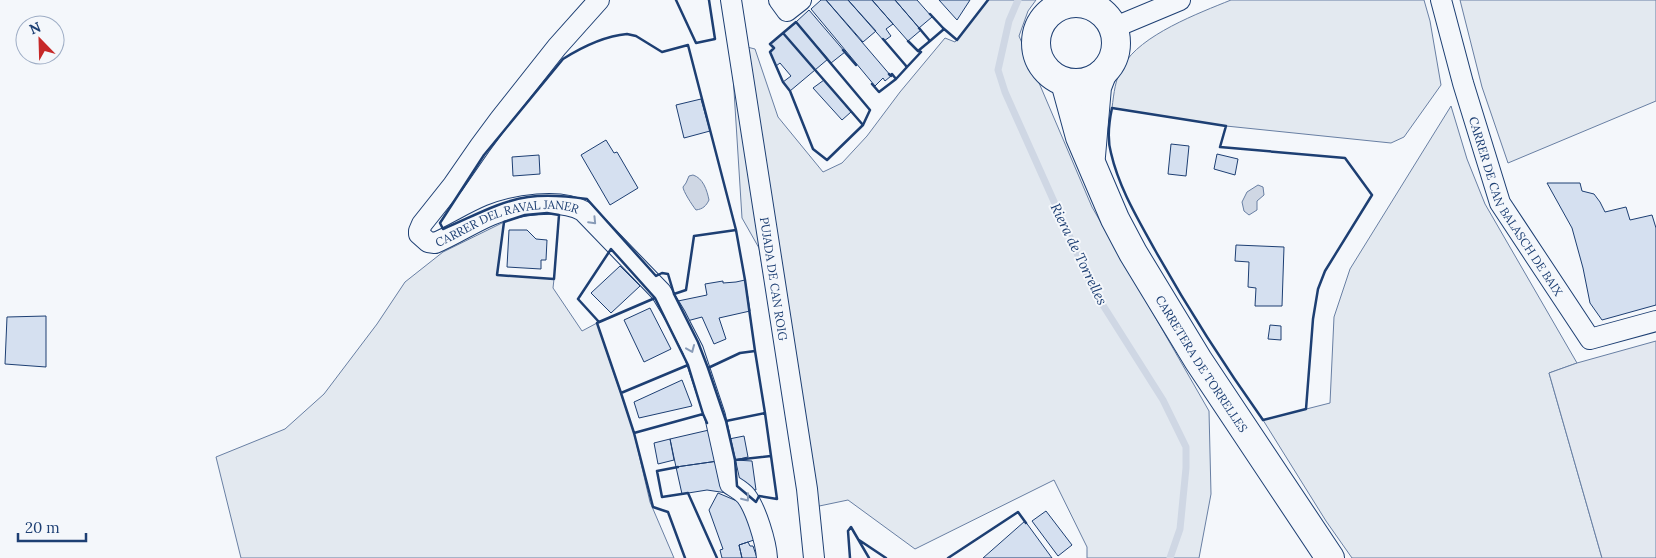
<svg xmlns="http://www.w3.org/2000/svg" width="1656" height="558" font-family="Lora,serif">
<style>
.green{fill:#e3e9f0;stroke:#687fa3}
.parking{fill:#e3e8f0;stroke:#687fa3}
.water{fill:#cfd7e4;stroke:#687fa3}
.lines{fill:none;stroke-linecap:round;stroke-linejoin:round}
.stream{stroke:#cfd7e4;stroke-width:7}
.building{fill:#d5e0f0;stroke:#1d3f73}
.street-casing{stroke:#1d3f73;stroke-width:22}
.primary-casing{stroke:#1d3f73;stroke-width:30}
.street{stroke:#f4f7fb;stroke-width:20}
.primary{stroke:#f4f7fb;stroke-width:28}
.wall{stroke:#1d3f73;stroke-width:2.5}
.oneway{stroke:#889bb7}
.labels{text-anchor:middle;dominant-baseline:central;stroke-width:4;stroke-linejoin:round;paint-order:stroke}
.street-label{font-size:12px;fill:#1d3f73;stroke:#f4f7fb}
.water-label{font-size:14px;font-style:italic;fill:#1d3f73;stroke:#f4f7fb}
</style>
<rect width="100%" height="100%" fill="#f4f7fb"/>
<path class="green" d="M988 0H1036L1028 11 1019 36 1092 207 1209 411 1211 494 1199 558H1087V547L1054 480 915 549 848 500 805 509 759 248 742 218 731 43 755 49 778 117 823 172 842 163 867 136 900 92 945 38 955 42Z
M1231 0H1424L1430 21 1441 85 1404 137 1391 143 1226 126 1112 108C1114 93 1115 79 1123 66 1140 35 1199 13 1231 0Z
M1460 0H1656V101L1508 163 1482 87Z
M1451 106 1467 159 1485 204 1577 363 1549 373 1602 558H1352L1326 521 1263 420 1330 403 1334 317 1350 269Z
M504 222 497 275 554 279 553 288 582 331 597 323 634 433 650 502 674 558H241L216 457 285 429 324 394 377 324 405 282 443 252Z"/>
<path class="parking" d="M1656 341V558H1602L1549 373 1577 363Z"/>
<path class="water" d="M693 175C703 178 707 190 709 200 706 206 703 209 696 210 692 205 683 191 683 187L686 183 689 176Z
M1258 185 1263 187 1264 195 1257 201V210L1249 215 1244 211 1242 202 1247 192Z"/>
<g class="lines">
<path class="stream" d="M1018 0 1009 21 998 70 1005 92 1094 291 1163 400 1186 447V468L1180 529 1170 558"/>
</g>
<path class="building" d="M821 0H826L891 76 885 81 883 78 875 86 811 9Z
M826 0H848L876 31 863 42Z
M848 0H872L893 24 886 29 891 36 884 41Z
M872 0H895L921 30 908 41Z
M895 0H917L932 17 919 28Z
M939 0H970L957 20Z
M809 10 845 52 831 63 796 22Z
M796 22 828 59 815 70 783 33Z
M783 33 815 70 790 91 783 82 791 76 780 63 776 66 770 52 774 48 770 44Z
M824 80 851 112 842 120 813 88Z
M701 99 710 131 684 138 676 105Z
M606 140 614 153 617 152 638 188 610 205 581 155Z
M1171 144 1189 146 1186 176 1168 174Z
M1217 154 1238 159 1235 175 1214 169Z
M539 155 540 174 513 176 512 157Z
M1547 183H1580L1582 191 1594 194 1600 202 1605 212 1626 207 1630 220 1652 215 1656 228V305L1602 320 1590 303 1583 268 1572 228Z
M509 230H527L536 239 547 240 546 260H541V269L507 267Z
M1236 245 1284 247 1282 306H1255L1256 288 1248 287 1249 262 1235 261Z
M620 266 640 286 611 313 591 293Z
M745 280 750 311 719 318 726 339 714 344 702 317 687 321 678 301 707 295 705 284 723 281V283L736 282Z
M650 308 671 349 644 362 624 320Z
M46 316V367L5 364 7 317Z
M1270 325 1281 326V340L1268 339Z
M682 380 692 406 639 418 634 402Z
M709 430 718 461 676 467 670 439Z
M744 436 748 457 735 460 729 439Z
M670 439 674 460 658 464 654 443Z
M735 460 752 461 756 490 741 489Z
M718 461 727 493 707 490 682 494 676 467Z
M718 493 744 504 757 539 739 545 742 558H722L720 550 723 549 709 510Z
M1046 511 1072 545 1058 556 1032 521Z
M1025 521 1052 558H983Z
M748 542 750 546H753L757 558H742L739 545Z"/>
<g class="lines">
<defs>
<g id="street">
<path id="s1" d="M599 0 557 47 500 119 480 146 453 185 422 224 419 231V234L428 242 435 243C454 235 472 223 491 215 515 205 560 198 583 211L661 292 676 317 693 350 715 416 730 484C736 488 742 491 746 496 756 509 766 542 767 558"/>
<path id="s2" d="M731 0 807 489 814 558"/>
<path d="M779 0 787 11 801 0"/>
<path id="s3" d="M1441 0 1463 83 1500 203 1590 339 1656 321"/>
<path d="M1113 28 1180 0"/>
</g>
<g id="primary">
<circle cx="1076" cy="43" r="40"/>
<path id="s4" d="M1065 82 1080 137 1115 219 1133 253 1198 360 1330 558"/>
<path d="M1091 156 1097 87 1102 74"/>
</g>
</defs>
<use href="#street" class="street-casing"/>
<use href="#primary" class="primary-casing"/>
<use href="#street" class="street"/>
<use href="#primary" class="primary"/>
<path class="wall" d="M676 0 696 43 715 39 709 0
M796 22 870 110 863 125 783 33Z
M943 28 957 40 988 0
M783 33 863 125 827 160 813 149 790 91 783 82 770 52 774 48 770 44Z
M627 34 636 36 662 52 688 45 736 230 694 236 686 290 674 294 668 274 662 273 656 276 587 199C567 196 548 194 528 197 499 201 470 218 443 229L440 223 484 155 563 59C582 47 605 36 627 34Z
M883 39 907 67 896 79
M929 40 930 41 944 29 930 14
M843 50 856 65
M918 51 930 41 919 28
M906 66 907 67 921 52 918 51 908 41
M872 84 879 92 896 79 892 74 891 76 889 74
M1112 108 1226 126 1220 147 1345 158 1372 195 1325 271 1318 289 1313 319 1306 409 1263 420C1224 365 1188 309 1155 250 1138 219 1119 188 1111 153 1107 139 1109 122 1112 108Z
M547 213 559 215 554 279 497 275 504 222 525 215Z
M736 230 745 280 755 351 740 353 708 368 698 342 674 294 686 290 694 236Z
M611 249 655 298 599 322 578 299Z
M655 298 688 365 621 393 597 323Z
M755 351 765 413 726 421 708 368 740 353Z
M688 365 703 414 634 433 621 393Z
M765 413 771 456 735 460 726 421Z
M771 456 777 499 759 496 756 502 737 486 735 460Z
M678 467 657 471 662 497 688 493 717 558
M859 540 886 558
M685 558 668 512 653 507 634 433 703 414 707 423
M850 558 848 531 851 527 869 558
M948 558 1018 512 1026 523"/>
</g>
<defs><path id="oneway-chevron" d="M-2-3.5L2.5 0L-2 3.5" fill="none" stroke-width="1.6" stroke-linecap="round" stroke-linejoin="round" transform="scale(1.25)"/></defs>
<g class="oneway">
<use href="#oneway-chevron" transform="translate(593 221) rotate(46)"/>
<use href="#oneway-chevron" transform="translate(691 349) rotate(67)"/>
<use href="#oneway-chevron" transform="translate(746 498) rotate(52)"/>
</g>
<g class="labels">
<g class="street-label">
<text stroke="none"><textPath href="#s3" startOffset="221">CARRER DE CAN BALASCH DE BAIX</textPath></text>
<text stroke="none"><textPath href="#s1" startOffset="392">CARRER DEL RAVAL JANER</textPath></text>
<text stroke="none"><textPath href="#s2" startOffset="282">PUJADA DE CAN ROIG</textPath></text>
<text stroke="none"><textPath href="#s4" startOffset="315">CARRETERA DE TORRELLES</textPath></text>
</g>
<g class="water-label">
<text transform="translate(1079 254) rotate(64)">Riera de Torrelles</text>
</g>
</g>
<g transform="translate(40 40) rotate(337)"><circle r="24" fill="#f4f7fb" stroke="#9eadc5"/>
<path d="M0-4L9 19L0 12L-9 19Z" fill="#c62828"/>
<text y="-8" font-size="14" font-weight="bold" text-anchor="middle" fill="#1d3f73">N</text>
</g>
<path d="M18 533v8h68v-8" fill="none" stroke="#1d3f73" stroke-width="2.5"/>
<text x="25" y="533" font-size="15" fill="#1d3f73" stroke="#f4f7fb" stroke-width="4" paint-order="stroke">20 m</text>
</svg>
